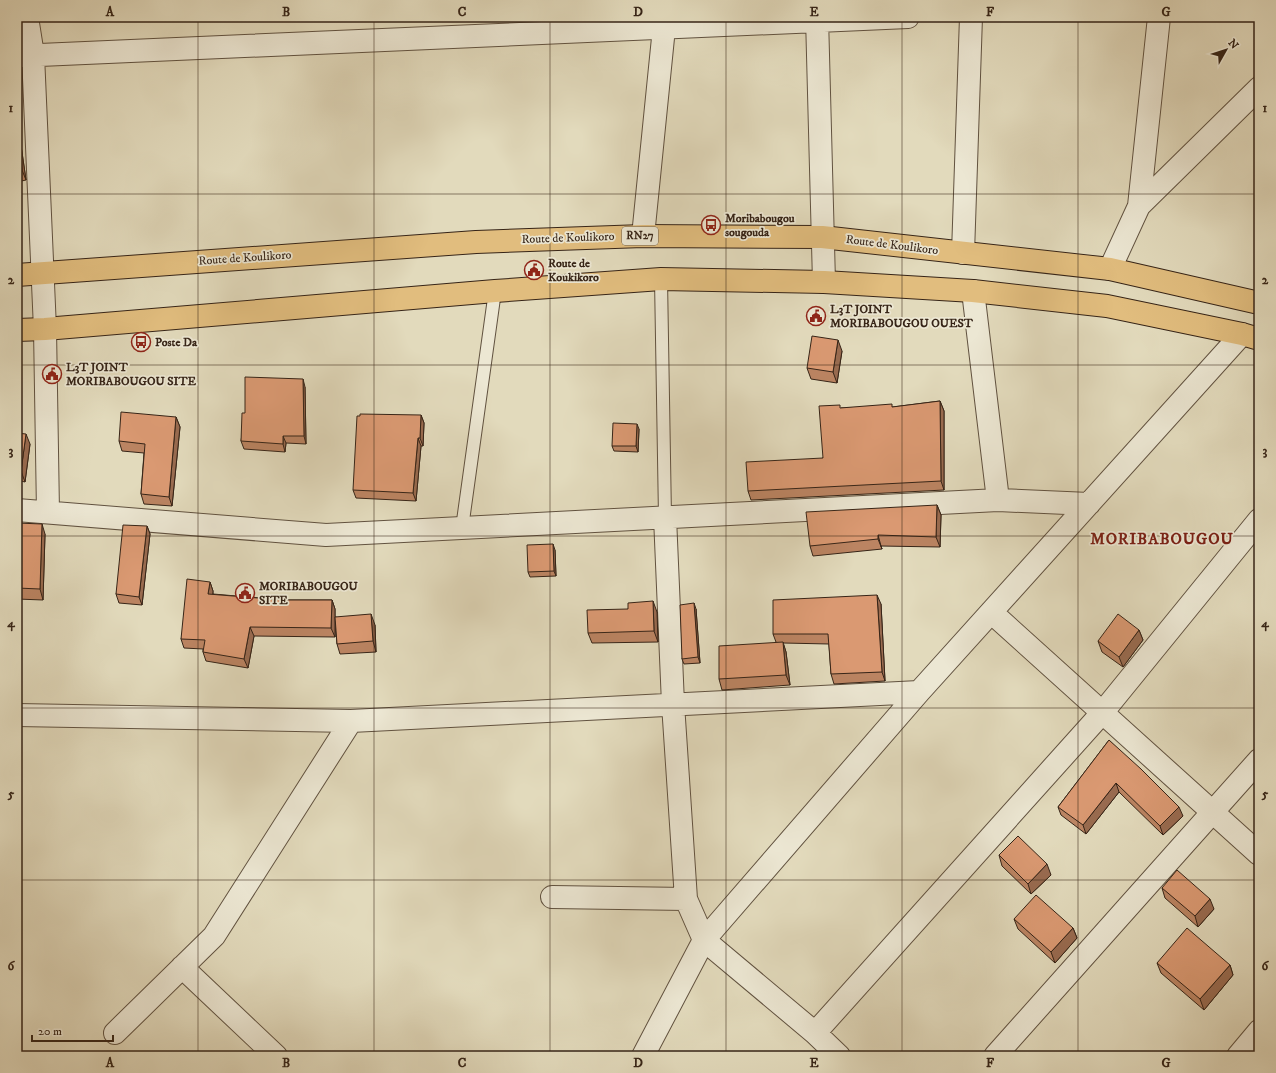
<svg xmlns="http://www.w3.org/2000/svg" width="1276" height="1073" font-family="'IM FELL DW Pica',serif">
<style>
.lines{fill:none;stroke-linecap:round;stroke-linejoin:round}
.service-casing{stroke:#615240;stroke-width:14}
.minor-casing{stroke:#615240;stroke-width:24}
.primary-casing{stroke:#362417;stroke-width:24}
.service{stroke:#ece7d3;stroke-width:12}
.minor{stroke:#ece7d3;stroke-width:22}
.primary{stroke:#e1bd7e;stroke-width:22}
.wall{fill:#bb8462;stroke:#362417}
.shaded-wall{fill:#996b50;stroke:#362417}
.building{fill:#da9972;stroke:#362417}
.grid{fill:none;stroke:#362417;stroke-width:1;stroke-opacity:0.55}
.labels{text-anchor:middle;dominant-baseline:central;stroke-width:3.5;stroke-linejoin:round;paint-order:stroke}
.shield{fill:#ece7d3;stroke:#6d5e4f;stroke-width:1}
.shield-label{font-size:11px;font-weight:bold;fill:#362417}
.poi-label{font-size:12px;font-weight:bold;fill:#362417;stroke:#ece7d3;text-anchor:start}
.street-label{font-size:12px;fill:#362417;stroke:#ece7d3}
.district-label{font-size:16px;font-weight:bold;letter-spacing:1px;fill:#7a1f14;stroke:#ece7d3}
.neatline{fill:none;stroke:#362417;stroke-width:1.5}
.grid-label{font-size:13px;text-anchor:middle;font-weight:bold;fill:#362417}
</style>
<rect width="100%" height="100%" fill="#e2dabc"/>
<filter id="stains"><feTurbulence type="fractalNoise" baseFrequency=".005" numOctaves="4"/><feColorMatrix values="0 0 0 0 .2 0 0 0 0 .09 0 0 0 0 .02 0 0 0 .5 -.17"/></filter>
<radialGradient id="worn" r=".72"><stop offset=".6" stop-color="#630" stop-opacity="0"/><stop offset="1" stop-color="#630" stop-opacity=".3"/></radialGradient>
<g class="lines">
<defs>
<path id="service" d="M661 279 665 517
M462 528 495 291"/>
<path id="minor" d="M27 17 33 55 45 329 48 512
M817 17 824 282
M17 56 908 17
M1139 206 1259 88
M643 236 664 28V17
M963 253 971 17
M1110 269 1139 206 1159 17
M973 291 998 500
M17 510 326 535 998 500 1089 504
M665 517 673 704 686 899 704 940 815 1033 839 1056
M991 612 1259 854
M17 715 351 721 919 692
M552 897 686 899
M182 967 276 1056
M115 1033 214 936 351 721
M815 1033 1102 713 1259 520
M643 1056 704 940 919 692 1242 334
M995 1056 1259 760
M1238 1056 1259 1031"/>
<path id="primary" d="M17 275 476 242 643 236 822 237 1110 269 1259 303
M17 330 45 329 495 291 661 279 824 282 973 291 1107 306 1242 334 1259 339"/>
</defs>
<use href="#service" class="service-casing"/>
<use href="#minor" class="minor-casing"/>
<use href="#primary" class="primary-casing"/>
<use href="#service" class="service"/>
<use href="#minor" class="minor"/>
<use href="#primary" class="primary"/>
</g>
<path class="wall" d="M17 118 26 180 17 182Z
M842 351 837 383 811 379 807 368Z
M305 387 306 444 286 443 285 452 244 449 241 441 245 413Z
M940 401 944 411V490L751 500 748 491 823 458 841 408 893 407Z
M421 415 424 423 423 446H421L416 501 356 498 353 490Z
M176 417 180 427 172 506 144 504 141 494 144 453 122 451 119 441Z
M639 429 638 452 614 451 612 446Z
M17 433 30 444 25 482 17 480Z
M937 505 941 515 940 547 881 546 882 549 813 556 810 546Z
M17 523 45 534 43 600 17 599Z
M147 526 150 534 142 605 119 603 116 594Z
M555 550 556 576 530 577 528 572Z
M210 582 213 591V594L283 600H332L335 609V617L375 625 376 652 340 654 337 644 335 621V637L254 636 248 668 206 661 203 652V649L184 648 181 639Z
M881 604 885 681 834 684 831 674 829 644 783 643 786 652 790 685 722 690 719 679 776 642 773 634Z
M628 609 657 612 658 642 592 643 588 633Z
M696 609 700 663 684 664 682 659Z
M1139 630 1143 640 1123 667 1102 652 1098 641Z
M1109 740 1183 816 1163 835 1119 792 1086 834 1061 815 1058 807Z
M999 855 1051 875 1031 894 1002 866Z
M1162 888 1214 909 1198 927 1165 898Z
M1014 919 1073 928 1077 938 1055 963 1018 929Z
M1157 963 1230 965 1233 975 1204 1010 1161 973Z"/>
<path class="shaded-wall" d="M17 118 26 180 22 170 17 134Z
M838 340 842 351 837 383 833 372Z
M303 379 305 387 306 444 304 436Z
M940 401 944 411V490L941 481Z
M421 415 424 423 423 446 420 438Z
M176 417 180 427 172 506 169 497Z
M637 424 639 429 638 452 636 446Z
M26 434 30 444 25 482 21 471Z
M283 436 286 443 285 452 283 444Z
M418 438 421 446 416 501 413 493Z
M937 505 941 515 940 547 936 537Z
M42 524 45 534 43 600 40 589Z
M147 526 150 534 142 605 139 597Z
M878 535 881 546 882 549 878 539Z
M553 544 555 550 556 576 554 571Z
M210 582 213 591 212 603 208 594Z
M877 595 881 604 885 681 882 672Z
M332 600 335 609V637L331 628Z
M653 601 657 612 658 642 654 631Z
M694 603 696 609 700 663 698 657Z
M371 614 375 625 376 652 373 641Z
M250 627 254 636 248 668 244 659Z
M1139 630 1143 640 1123 667 1119 657Z
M783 642 786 652 790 685 786 675Z
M1116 783 1119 792 1086 834 1083 825Z
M1179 807 1183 816 1163 835 1160 826Z
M1047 864 1051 875 1031 894 1028 884Z
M1210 899 1214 909 1198 927 1195 916Z
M1073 928 1077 938 1055 963 1051 952Z
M1230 965 1233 975 1204 1010 1200 999Z"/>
<path class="building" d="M17 134 22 170 17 171Z
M812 336 838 340 833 372 807 368Z
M245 377 303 379 304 436H283V444L241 441 242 413H245Z
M940 401 941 481 748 491 746 462 823 458 819 406 840 405V408L892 404V407Z
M121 412 176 417 169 497 141 494 145 444 119 441Z
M360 414 421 415 420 438H418L413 493 353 490 357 416H360Z
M613 423 637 424 636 446H612Z
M17 433 26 434 21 471H17Z
M937 505 936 537 878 535V539L810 546 806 512Z
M17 523 42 524 40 589 17 588Z
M123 525 147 526 139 597 116 594Z
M553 544 554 571 528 572 527 545Z
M187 579 210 582 208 594 283 600H332L331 628 250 627 244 659 203 652 205 640 181 639Z
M877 595 882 672 831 674 828 634H773V600Z
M653 601 654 631 588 633 587 610 628 609V603Z
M694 603 698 657 682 659 680 605Z
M371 614 373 641 337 644 335 617Z
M1118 614 1139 630 1119 657 1098 641Z
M783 642 786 675 719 679V646Z
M1109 740 1141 769 1179 807 1160 826 1116 783 1083 825 1058 807Z
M1018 836 1047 864 1028 884 999 855Z
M1177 870 1210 899 1195 916 1162 888Z
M1036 895 1073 928 1051 952 1014 919Z
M1187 928 1230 965 1200 999 1157 963Z"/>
<path class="grid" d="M198 17V1056M374 17V1056M550 17V1056M726 17V1056M902 17V1056M1078 17V1056M17 194H1259M17 365H1259M17 536H1259M17 708H1259M17 880H1259"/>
<defs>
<symbol id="bus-ring" viewBox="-11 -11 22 22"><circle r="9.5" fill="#ece7d3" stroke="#8f2418" stroke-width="1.5"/><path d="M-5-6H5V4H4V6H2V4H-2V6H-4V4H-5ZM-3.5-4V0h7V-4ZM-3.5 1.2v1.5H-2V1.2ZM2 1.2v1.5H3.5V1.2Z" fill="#8f2418"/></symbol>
<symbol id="civic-ring" viewBox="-11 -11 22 22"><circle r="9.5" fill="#ece7d3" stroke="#8f2418" stroke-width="1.5"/><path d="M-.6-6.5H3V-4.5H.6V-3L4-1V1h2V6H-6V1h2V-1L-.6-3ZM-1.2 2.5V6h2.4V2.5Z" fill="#8f2418"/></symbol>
</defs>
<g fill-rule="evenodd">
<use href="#bus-ring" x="700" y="214" width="22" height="22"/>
<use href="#civic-ring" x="523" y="259" width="22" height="22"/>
<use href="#civic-ring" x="805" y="305" width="22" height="22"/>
<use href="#bus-ring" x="130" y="331" width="22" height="22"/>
<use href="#civic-ring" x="41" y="363" width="22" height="22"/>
<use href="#civic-ring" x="234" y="582" width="22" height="22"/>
</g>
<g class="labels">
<rect class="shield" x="622" y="227" width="36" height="18" rx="3"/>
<g class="shield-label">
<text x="640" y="236">RN27</text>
</g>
<g class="poi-label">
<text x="725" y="218">Moribabougou<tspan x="725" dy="14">sougouda</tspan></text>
<text x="548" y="263">Route de<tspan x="548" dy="14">Koukikoro</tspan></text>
<text x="830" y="309">L3T JOINT<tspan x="830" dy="14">MORIBABOUGOU OUEST</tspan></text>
<text x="155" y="342">Poste Da</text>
<text x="66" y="367">L3T JOINT<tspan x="66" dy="14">MORIBABOUGOU SITE</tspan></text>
<text x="259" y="586">MORIBABOUGOU<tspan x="259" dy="14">SITE</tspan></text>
</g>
<g class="street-label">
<text transform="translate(568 238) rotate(-2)">Route de Koulikoro</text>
<text transform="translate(892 245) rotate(7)">Route de Koulikoro</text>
<text transform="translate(245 258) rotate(-4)">Route de Koulikoro</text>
</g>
<g class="district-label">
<text x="1162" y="539">MORIBABOUGOU</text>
</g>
</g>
<rect width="1276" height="1073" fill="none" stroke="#e2dabc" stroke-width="44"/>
<g transform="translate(1226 50) rotate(51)" stroke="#ece7d3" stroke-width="3" paint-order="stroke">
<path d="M0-3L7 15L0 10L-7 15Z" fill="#362417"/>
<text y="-6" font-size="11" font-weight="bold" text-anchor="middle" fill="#362417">N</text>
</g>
<path d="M32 1035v6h81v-6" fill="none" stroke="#362417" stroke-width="2"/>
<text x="38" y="1035" font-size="12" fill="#362417" stroke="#ece7d3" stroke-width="3" paint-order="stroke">20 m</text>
<rect x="22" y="22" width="1232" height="1029" class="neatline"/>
<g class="grid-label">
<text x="110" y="16">A</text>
<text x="286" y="16">B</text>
<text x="462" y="16">C</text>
<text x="638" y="16">D</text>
<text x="814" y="16">E</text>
<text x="990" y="16">F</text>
<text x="1166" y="16">G</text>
<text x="11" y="112">1</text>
<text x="1265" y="112">1</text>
<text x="11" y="284">2</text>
<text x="1265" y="284">2</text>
<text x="11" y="455">3</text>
<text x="1265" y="455">3</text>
<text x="11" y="627">4</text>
<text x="1265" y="627">4</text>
<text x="11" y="798">5</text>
<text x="1265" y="798">5</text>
<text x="11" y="970">6</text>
<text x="1265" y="970">6</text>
<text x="110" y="1067">A</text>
<text x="286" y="1067">B</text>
<text x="462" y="1067">C</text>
<text x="638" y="1067">D</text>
<text x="814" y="1067">E</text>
<text x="990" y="1067">F</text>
<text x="1166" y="1067">G</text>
</g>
<rect width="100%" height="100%" filter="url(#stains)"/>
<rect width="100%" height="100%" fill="url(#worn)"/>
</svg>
